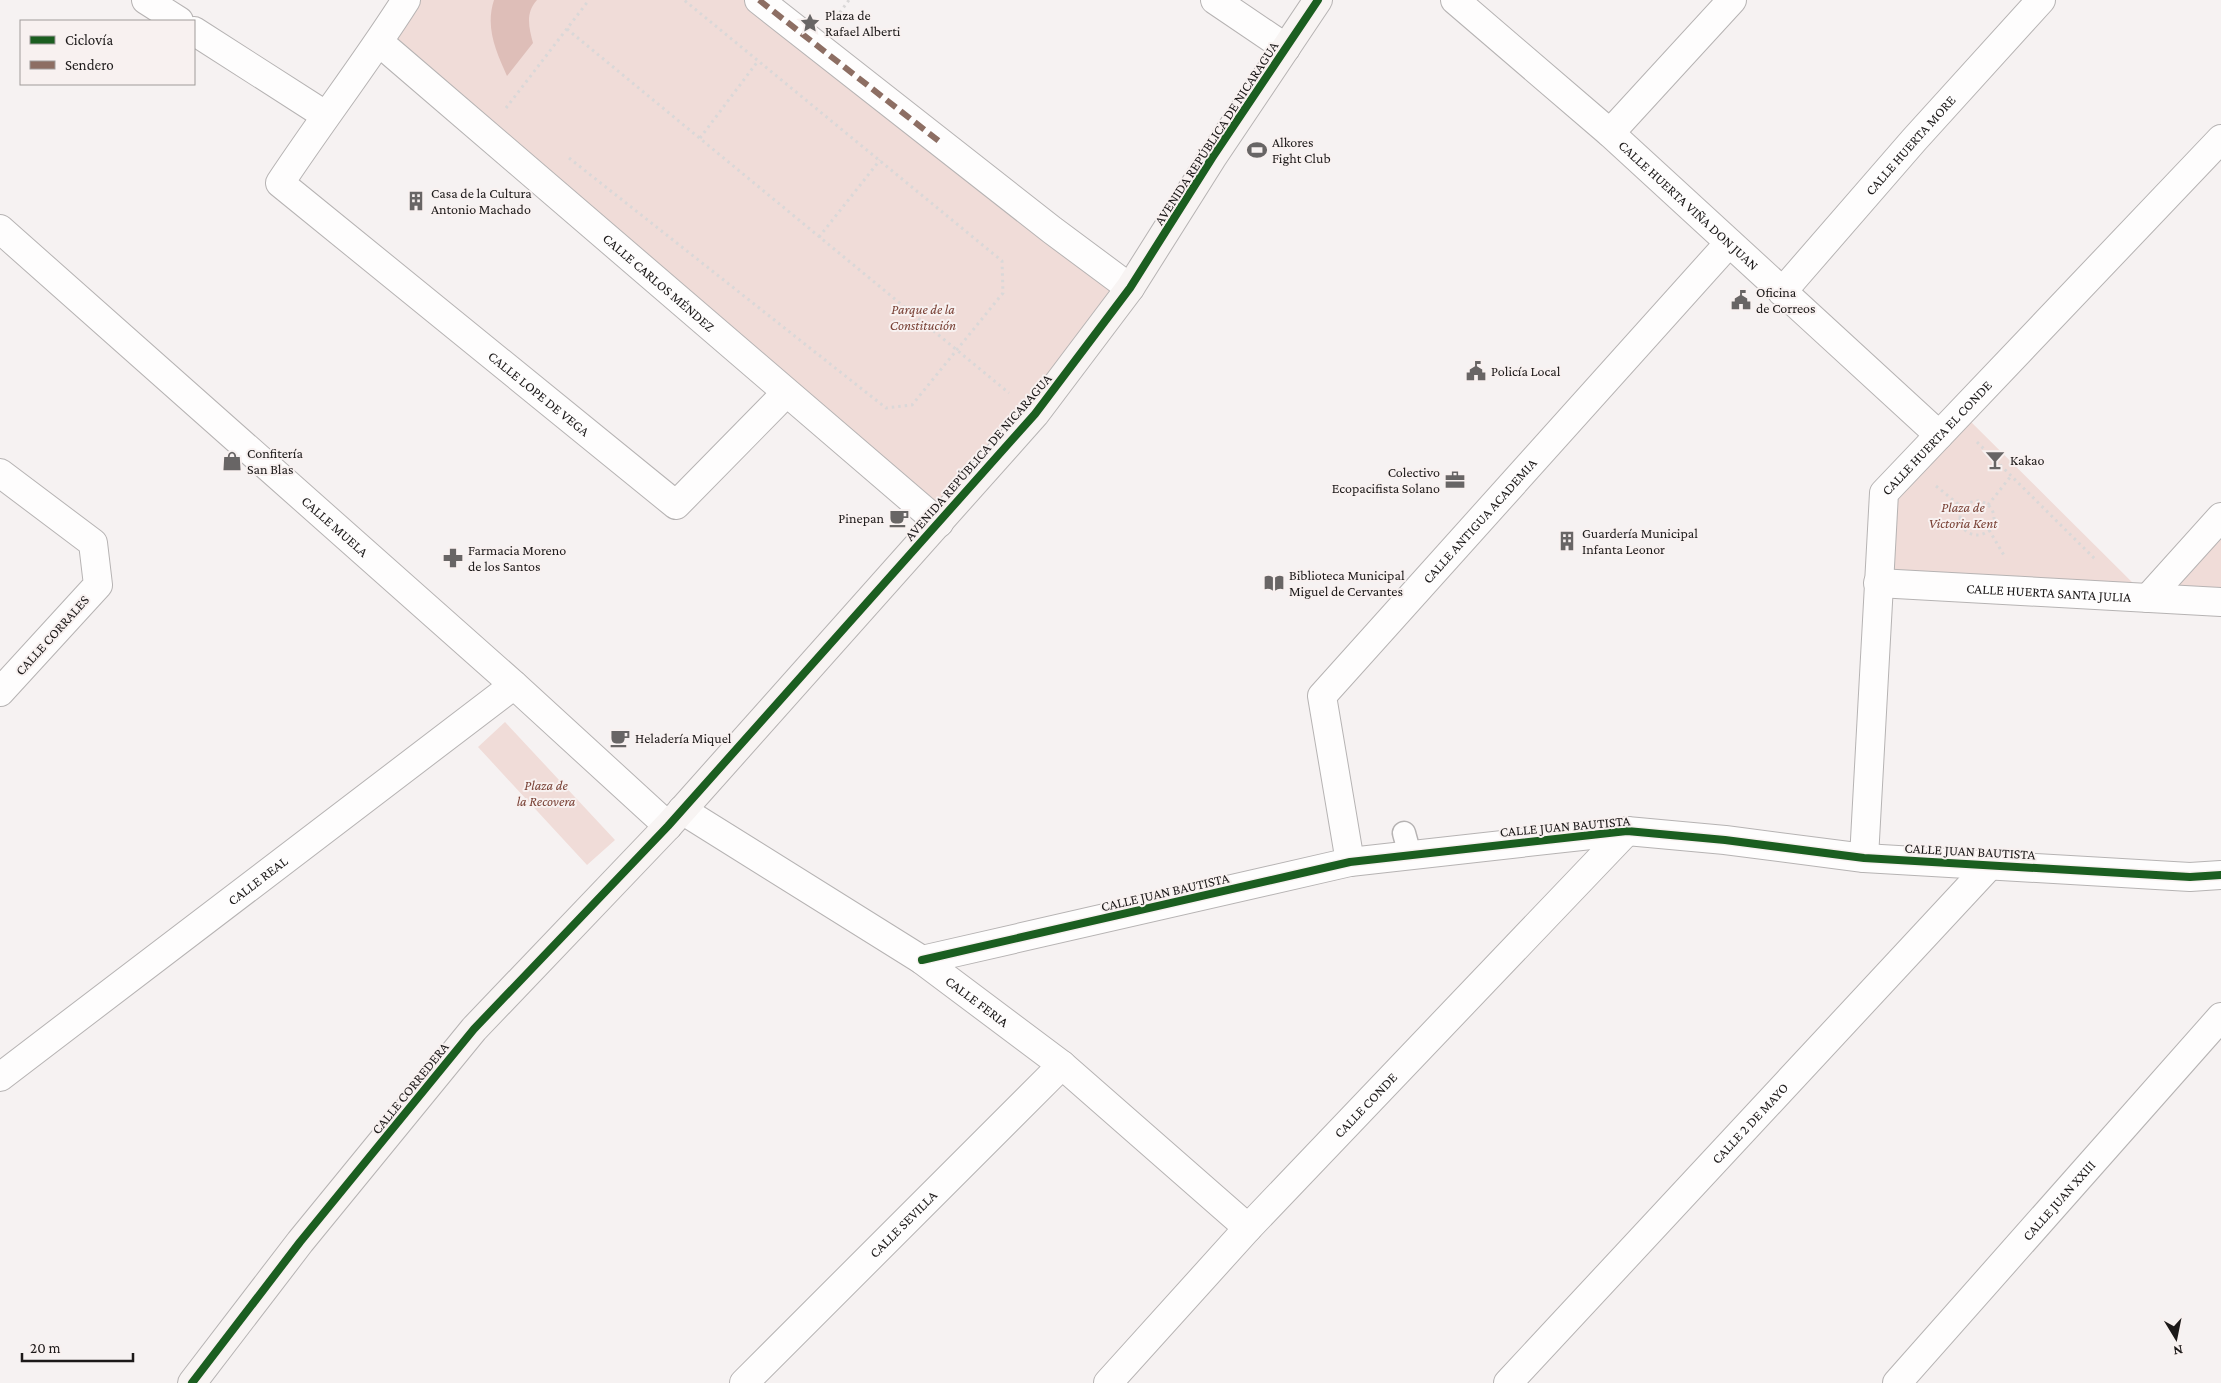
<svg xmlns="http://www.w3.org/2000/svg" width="2221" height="1383" font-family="'Crimson Pro',serif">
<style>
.green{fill:#f0dcd8}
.water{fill:#debeb8}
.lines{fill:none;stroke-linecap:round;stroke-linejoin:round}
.lane-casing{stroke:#b6b3b3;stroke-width:25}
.street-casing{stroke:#b6b3b3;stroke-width:30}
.secondary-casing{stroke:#b6b3b3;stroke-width:30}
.path{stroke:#dad8d8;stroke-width:3;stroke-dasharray:2.5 4;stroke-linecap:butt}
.lane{stroke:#fefdfd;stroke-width:22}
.street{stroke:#fefdfd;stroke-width:28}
.secondary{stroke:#f8f4f3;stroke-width:28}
.quiet{stroke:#8d6e63;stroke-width:6;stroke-dasharray:12 6;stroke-linecap:butt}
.cycleway-casing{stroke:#f8f1f0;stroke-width:11}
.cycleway{stroke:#1b5e20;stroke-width:8}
.labels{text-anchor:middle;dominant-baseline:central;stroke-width:4;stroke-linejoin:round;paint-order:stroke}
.poi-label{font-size:14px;fill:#1c1919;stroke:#f8f1f0;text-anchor:start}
.street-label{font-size:14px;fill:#1c1919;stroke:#f8f1f0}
.park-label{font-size:14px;font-style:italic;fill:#794135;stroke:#f8f1f0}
</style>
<rect width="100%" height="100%" fill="#f6f2f2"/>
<path class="green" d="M406 0H759L1124 290 939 523 379 42Z
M1961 412 2148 598 2221 517V602L1878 583 1884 493Z
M505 722 615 840 587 865 478 747Z"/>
<path class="water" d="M494 0H537C525 13 529 28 533 43L507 76C496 51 485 28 494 0Z"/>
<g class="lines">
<defs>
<path id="lane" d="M1404 833 1410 855"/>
<g id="street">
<path d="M146 0 179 21"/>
<path id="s1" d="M406 0C366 63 321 121 280 183L676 505 786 393"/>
<path d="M759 0 1052 230 1130 288"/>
<path d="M1215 0 1286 48"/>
<path id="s2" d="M1455 0 1610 133 1939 435"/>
<path d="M194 31 325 115"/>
<path id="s3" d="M379 42 939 523"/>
<path d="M1610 133 1732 0"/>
<path id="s4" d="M0 229 514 685 668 826"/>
<path id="s5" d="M1782 292 1914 140 2041 0"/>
<path d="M0 473 93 543 98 585 0 692"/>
<path id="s6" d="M1878 583 2221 602"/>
<path d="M2148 598 2221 517"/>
<path id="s7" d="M682 810 922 960 1062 1065 1248 1228"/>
<path id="s8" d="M1864 858 1884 493 2221 139"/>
<path id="s9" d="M1350 862 1322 696 1729 243"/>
<path d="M922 960 1350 862 1627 831 1725 840 1864 858 2190 877 2221 875"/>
<path id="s10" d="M0 1077 514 685"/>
<path id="s11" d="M744 1383 1062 1065"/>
<path id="s12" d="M1108 1383 1248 1228 1627 831"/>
<path id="s13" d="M1508 1383 1991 864"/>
<path id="s14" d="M1897 1383 2221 1017"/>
</g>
<path id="secondary" d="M192 1383 300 1242 474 1029 668 826 1035 414 1130 288 1212 158 1318 0"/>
</defs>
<use href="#lane" class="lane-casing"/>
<use href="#street" class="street-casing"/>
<use href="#secondary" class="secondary-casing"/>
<path class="path" d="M836 18 849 0
M567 29 1009 393
M506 108 589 0
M700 138 758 61
M569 158 886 408 912 405 1003 293 1002 261 684 0
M819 237 880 160
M1977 442 2097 561
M1936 486 1963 508
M1960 518a17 17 0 1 1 34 0a17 17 0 1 1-34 0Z
M1988 505 2011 476
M1989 530 2005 557"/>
<use href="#lane" class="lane"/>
<use href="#street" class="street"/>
<use href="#secondary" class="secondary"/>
<path class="quiet" d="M759 0 940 142"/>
<defs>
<path id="cycleway" d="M922 960 1350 862 1627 831 1725 840 1864 858 2190 877 2221 875
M192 1383 300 1242 474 1029 668 826 1035 414 1130 288 1212 158 1318 0"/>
</defs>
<use href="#cycleway" class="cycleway-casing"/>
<use href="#cycleway" class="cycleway"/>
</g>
<defs>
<symbol id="sight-bare" viewBox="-9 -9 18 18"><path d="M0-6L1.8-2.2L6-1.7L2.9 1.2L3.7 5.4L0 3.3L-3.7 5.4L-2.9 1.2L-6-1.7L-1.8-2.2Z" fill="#686565" stroke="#f8f1f0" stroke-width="2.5" paint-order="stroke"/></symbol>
<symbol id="stadium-bare" viewBox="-9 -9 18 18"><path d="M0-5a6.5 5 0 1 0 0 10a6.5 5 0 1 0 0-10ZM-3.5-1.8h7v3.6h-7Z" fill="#686565" stroke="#f8f1f0" stroke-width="2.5" paint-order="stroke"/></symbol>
<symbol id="building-bare" viewBox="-9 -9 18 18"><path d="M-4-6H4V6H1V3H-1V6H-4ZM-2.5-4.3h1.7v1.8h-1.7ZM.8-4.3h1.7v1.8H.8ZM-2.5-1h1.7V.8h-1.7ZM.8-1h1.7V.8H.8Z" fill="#686565" stroke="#f8f1f0" stroke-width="2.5" paint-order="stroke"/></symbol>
<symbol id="civic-bare" viewBox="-9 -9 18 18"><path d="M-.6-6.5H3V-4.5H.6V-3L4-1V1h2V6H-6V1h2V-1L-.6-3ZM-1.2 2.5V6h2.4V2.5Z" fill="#686565" stroke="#f8f1f0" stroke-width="2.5" paint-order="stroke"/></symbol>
<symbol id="bar-bare" viewBox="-9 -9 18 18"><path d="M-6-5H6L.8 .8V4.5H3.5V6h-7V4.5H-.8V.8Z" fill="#686565" stroke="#f8f1f0" stroke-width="2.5" paint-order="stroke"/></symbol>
<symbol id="shop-bare" viewBox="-9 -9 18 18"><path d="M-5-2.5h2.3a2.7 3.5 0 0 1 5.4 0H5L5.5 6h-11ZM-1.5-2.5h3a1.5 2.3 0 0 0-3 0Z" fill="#686565" stroke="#f8f1f0" stroke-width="2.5" paint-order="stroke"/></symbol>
<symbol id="office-bare" viewBox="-9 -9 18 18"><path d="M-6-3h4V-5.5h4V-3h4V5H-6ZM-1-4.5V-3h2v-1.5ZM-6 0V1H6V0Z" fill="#686565" stroke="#f8f1f0" stroke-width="2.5" paint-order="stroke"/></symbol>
<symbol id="cafe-bare" viewBox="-9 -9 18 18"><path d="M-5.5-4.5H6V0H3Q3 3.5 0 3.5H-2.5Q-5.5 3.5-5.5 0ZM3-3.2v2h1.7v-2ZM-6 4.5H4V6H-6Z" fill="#686565" stroke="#f8f1f0" stroke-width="2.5" paint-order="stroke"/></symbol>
<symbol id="pharmacy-bare" viewBox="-9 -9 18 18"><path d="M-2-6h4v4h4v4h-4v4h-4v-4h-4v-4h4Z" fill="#686565" stroke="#f8f1f0" stroke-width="2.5" paint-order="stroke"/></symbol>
<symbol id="library-bare" viewBox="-9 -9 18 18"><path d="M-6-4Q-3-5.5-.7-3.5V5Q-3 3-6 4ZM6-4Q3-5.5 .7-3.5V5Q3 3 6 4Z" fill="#686565" stroke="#f8f1f0" stroke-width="2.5" paint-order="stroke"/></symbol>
</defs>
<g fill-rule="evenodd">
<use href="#sight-bare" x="796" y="9" width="28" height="28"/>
<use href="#stadium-bare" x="1243" y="136" width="28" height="28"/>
<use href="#building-bare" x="402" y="187" width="28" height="28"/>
<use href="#civic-bare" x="1727" y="286" width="28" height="28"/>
<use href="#civic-bare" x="1462" y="357" width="28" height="28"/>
<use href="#bar-bare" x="1981" y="446" width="28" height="28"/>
<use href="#shop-bare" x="218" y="447" width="28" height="28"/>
<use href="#office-bare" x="1441" y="466" width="28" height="28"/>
<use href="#cafe-bare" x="885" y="504" width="28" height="28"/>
<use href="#building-bare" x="1553" y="527" width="28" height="28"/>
<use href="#pharmacy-bare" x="439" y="544" width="28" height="28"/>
<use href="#library-bare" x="1260" y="569" width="28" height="28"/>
<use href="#cafe-bare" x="606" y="724" width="28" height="28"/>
</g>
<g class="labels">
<g class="poi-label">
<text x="825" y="15">Plaza de<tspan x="825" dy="16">Rafael Alberti</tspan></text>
<text x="1272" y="142">Alkores<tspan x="1272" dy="16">Fight Club</tspan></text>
<text x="431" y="193">Casa de la Cultura<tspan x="431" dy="16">Antonio Machado</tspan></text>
<text x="1756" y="292">Oficina<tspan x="1756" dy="16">de Correos</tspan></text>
<text x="1491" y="371">Policía Local</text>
<text x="247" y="453">Confitería<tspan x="247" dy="16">San Blas</tspan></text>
<text x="2010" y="460">Kakao</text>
<text x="1440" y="472" text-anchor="end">Colectivo<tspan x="1440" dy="16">Ecopacifista Solano</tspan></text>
<text x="884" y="518" text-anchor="end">Pinepan</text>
<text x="1582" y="533">Guardería Municipal<tspan x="1582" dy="16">Infanta Leonor</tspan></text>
<text x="468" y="550">Farmacia Moreno<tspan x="468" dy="16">de los Santos</tspan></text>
<text x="1289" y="575">Biblioteca Municipal<tspan x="1289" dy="16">Miguel de Cervantes</tspan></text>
<text x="635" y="738">Heladería Miquel</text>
</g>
<g class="street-label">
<text transform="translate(1216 133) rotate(-57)">AVENIDA REPÚBLICA DE NICARAGUA</text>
<text stroke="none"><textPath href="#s5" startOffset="195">CALLE HUERTA MORE</textPath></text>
<text stroke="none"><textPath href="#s2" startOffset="311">CALLE HUERTA VIÑA DON JUAN</textPath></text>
<text stroke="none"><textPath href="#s3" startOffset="369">CALLE CARLOS MÉNDEZ</textPath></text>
<text stroke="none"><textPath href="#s1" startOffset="556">CALLE LOPE DE VEGA</textPath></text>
<text stroke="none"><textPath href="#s8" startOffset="442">CALLE HUERTA EL CONDE</textPath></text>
<text transform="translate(978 457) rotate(-49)">AVENIDA REPÚBLICA DE NICARAGUA</text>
<text stroke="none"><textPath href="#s9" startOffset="404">CALLE ANTIGUA ACADEMIA</textPath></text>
<text stroke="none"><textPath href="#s4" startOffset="448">CALLE MUELA</textPath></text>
<text stroke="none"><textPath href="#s6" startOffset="171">CALLE HUERTA SANTA JULIA</textPath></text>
<text transform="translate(52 635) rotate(-48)">CALLE CORRALES</text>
<text transform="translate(1565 826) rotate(-5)">CALLE JUAN BAUTISTA</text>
<text transform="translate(1970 851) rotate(3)">CALLE JUAN BAUTISTA</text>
<text stroke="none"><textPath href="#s10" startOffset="324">CALLE REAL</textPath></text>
<text transform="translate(1165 892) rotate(-13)">CALLE JUAN BAUTISTA</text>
<text stroke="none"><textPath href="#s7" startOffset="352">CALLE FERIA</textPath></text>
<text transform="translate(410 1088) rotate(-51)">CALLE CORREDERA</text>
<text stroke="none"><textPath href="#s12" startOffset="379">CALLE CONDE</textPath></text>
<text stroke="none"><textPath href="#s13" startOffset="355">CALLE 2 DE MAYO</textPath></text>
<text stroke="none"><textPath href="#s14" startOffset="244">CALLE JUAN XXIII</textPath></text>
<text stroke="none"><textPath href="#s11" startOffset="225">CALLE SEVILLA</textPath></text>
</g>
<g class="park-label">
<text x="923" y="309">Parque de la<tspan x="923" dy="16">Constitución</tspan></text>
<text x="1963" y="507">Plaza de<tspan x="1963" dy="16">Victoria Kent</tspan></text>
<text x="546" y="785">Plaza de<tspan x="546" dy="16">la Recovera</tspan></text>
</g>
</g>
<rect x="20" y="20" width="175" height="65" fill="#f8f1f0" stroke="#a09b9a"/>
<rect x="30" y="36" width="25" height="8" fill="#1b5e20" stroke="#a09b9a"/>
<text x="65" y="45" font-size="15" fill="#1c1919">Ciclovía</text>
<rect x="30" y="61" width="25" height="8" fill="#8d6e63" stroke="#a09b9a"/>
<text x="65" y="70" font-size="15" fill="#1c1919">Sendero</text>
<g transform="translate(2176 1338) rotate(170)" stroke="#f8f1f0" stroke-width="4" paint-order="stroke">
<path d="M0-4L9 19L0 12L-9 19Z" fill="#1c1919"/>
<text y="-8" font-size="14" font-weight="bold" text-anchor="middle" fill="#1c1919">N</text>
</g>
<path d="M22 1353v8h111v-8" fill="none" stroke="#1c1919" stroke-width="2.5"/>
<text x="30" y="1353" font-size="15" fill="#1c1919" stroke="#f8f1f0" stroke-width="4" paint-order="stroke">20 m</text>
</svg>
